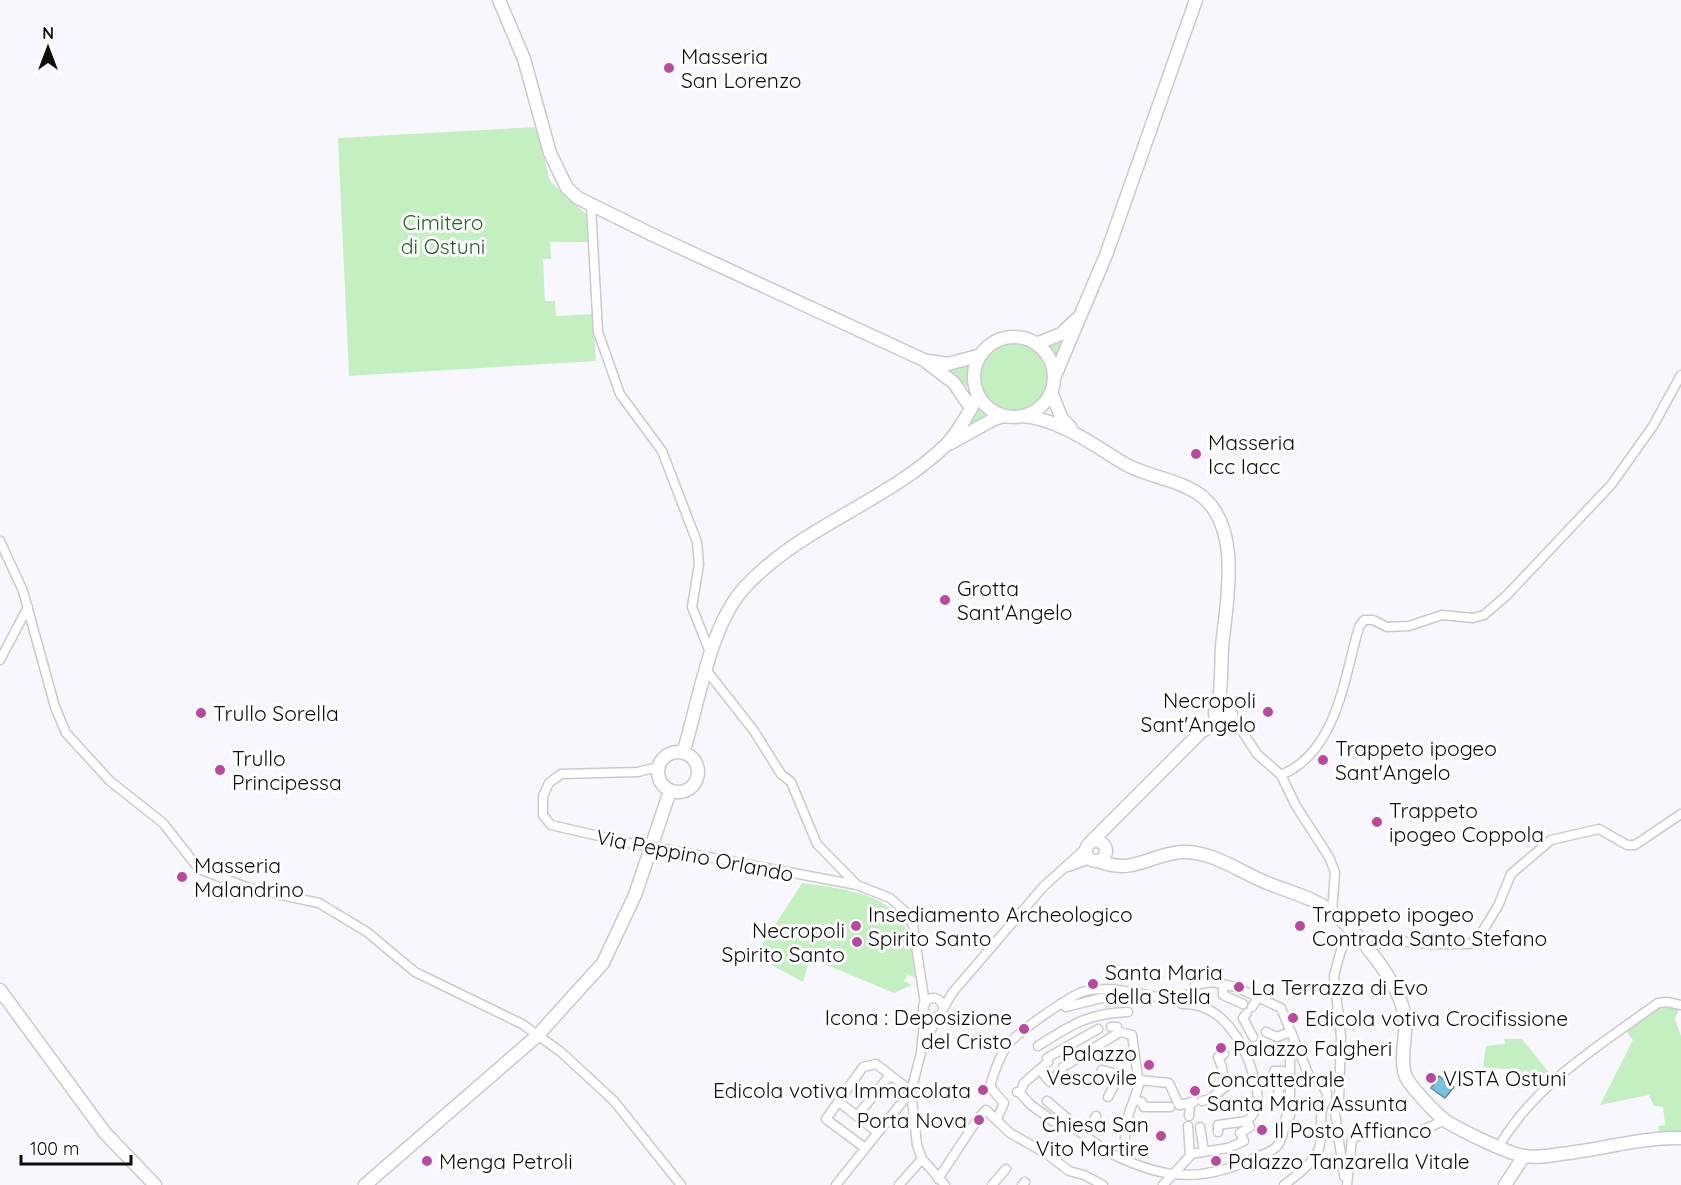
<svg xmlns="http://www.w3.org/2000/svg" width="1681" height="1185" font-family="Quicksand,sans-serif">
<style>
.green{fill:#c4f0c1}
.water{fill:#7ac1dd;stroke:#598b9f;stroke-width:1.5}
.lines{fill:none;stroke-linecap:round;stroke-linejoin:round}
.street-casing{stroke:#cac9d0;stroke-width:11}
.secondary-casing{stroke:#cac9d0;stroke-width:15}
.street{stroke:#fff;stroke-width:8}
.secondary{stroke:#fff;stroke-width:12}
.street-bridge-casing{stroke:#cac9d0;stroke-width:11;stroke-linecap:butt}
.street-bridge{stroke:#fff;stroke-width:8}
.poi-dot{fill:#bb47a0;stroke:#fff;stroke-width:2}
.labels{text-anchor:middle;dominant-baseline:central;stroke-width:6;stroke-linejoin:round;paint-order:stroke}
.poi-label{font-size:21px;fill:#0d0d0f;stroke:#fff;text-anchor:start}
.park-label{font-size:21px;fill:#256125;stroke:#fff}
.street-label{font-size:21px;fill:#0d0d0f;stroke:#fff}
</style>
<rect width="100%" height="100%" fill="#f9f7fe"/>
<path class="green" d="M536 127 550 181 588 216 590 242H550L551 259H543L545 301H555L556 316 593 314 596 361 349 376 338 138Z
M1067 337 1057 362 1047 346Z
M979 377a34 34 0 1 1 68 0a34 34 0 1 1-68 0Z
M973 363 969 388 942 367Z
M983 406 993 415 968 425 978 407Z
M802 883C839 889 892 891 907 932 913 946 913 963 915 978L908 974 904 981 912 985 894 993 810 958 803 982 755 956Z
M1662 1005 1680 1006 1675 1019 1681 1036V1131H1659L1658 1126 1665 1125 1663 1107 1654 1106 1649 1095 1600 1105 1633 1040 1625 1030Z
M1504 1039H1522L1553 1077 1542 1086 1526 1070 1516 1075 1514 1070 1483 1067 1486 1046 1505 1044Z"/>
<path class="water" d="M1439 1076 1454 1087 1445 1098 1431 1088Z"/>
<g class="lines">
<defs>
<path id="street" d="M591 206 598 332 620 394 662 451 697 542 699 564 692 607 711 655
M0 541 23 591 55 707 66 733 110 781 163 823 199 869 249 888 319 903 367 932 415 972 522 1024 561 1052 614 1101 681 1185
M0 660 28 607
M707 671 754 731 781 774 791 782 817 844 857 885
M1231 714 1257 754 1281 775 1296 806 1329 857 1335 872 1332 912
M1281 775C1337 752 1344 678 1359 627L1364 620H1373L1387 627 1409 626 1442 615 1473 618 1484 615 1506 596 1611 485 1653 426 1681 375
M629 843 551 825 543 815V796L549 783 561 774 638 772 658 767
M671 850 857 885 890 898 908 914 913 926 925 1004
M1068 867 1090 859
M1369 949 1386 940 1429 944H1469L1477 940 1498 906 1511 874 1551 840 1599 829 1627 845H1635L1681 814
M1223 984V995L1243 1004
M923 1008a10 10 0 1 1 20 0a10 10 0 1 1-20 0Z
M1182 1004C1222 1002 1244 1043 1253 1074 1258 1093 1263 1107 1247 1121L1250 1127 1240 1133 1244 1141 1228 1148 1191 1154
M1063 1005 1066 1007 1102 998 1120 999
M1252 1007 1259 996
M943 1009 953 992 1043 887 1086 848
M925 1012 921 1053 911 1091 917 1145 922 1159 945 1185
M1247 1013 1243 1018 1253 1037
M1111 1027H1117
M1266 1032 1277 1037 1290 1032
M925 1042 938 1016
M1038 1046C1071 1025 1088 1013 1128 1012
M1063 1067 1120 1032 1132 1035 1139 1085 1129 1113 1123 1151
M1040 1070 1050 1082 1057 1075
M1102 1070 1139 1080 1169 1083 1179 1105 1194 1102
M1256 1084 1267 1080
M1017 1092 1020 1093 1024 1083 1048 1062 1047 1058 1098 1029
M1020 1093 1031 1105 1057 1124
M1108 1097 1120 1074
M1280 1099 1274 1071H1283
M1135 1100 1142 1102 1144 1107H1170
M1047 1101 1067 1118 1070 1125 1098 1145
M1202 1101 1210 1099 1225 1087 1222 1067 1218 1057 1224 1054
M839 1102 877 1132
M1334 1105 1339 1101 1341 1037 1334 976 1341 950 1351 930
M1334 1105 1344 1176
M981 1115 986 1110 1010 1133 1047 1154 1069 1171 1084 1175 1103 1185
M857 1116 890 1075
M1096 1116 1094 1120 1099 1130
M1189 1116 1190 1102
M997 1119 1004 1103 990 1087C993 1075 999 1059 1005 1049 1012 1035 1067 998 1082 992 1089 990 1097 989 1105 989 1135 988 1165 1007 1193 992L1195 985 1212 982 1236 987 1281 1008 1310 1078 1319 1080 1327 1093V1100C1316 1111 1325 1137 1318 1151 1311 1165 1296 1176 1284 1185
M1200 1127 1204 1151
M1218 1132V1125L1247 1121
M1499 1146C1536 1083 1600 1045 1658 1003L1667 1002 1681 1005
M1102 1149C1154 1176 1192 1185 1248 1161 1277 1148 1281 1152 1286 1117L1290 1116V1053L1296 1047
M938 1179 975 1123
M836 1185 911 1091 876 1064 863 1067 826 1119 865 1148
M899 1185 922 1159
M992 1185 1006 1169
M1022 1185 1025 1182
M1163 1185 1190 1156 1188 1126
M1347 1185 1352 1139C1367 1130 1387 1134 1404 1133 1418 1132 1432 1127 1444 1120"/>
<path id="secondary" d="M499 0 524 59 550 153 567 188 578 198 655 236 924 360 954 383 971 408
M974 377a40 40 0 1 1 80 0a40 40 0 1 1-80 0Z
M1036 344 1061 334 1080 316
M928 361 948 364 981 355
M1054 378 1106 255 1196 0
M1051 392 1062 419 1071 428
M1022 416C1060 419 1093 445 1125 464 1150 478 1181 479 1204 498 1242 532 1226 604 1222 647 1221 667 1222 686 1218 706
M951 443 994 419 1004 416
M1215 713a8 8 0 1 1 16 0a8 8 0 1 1-16 0Z
M658 772a20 20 0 1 1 40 0a20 20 0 1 1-40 0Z
M683 753C699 703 709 626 745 587 801 526 886 503 946 445 960 431 968 413 978 396
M1086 851a10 10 0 1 1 20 0a10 10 0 1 1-20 0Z
M1092 841 1201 732 1220 720
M1098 861C1133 875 1149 855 1181 852 1213 850 1242 874 1270 884 1292 893 1312 897 1332 912 1359 934 1400 982 1405 1018 1407 1036 1399 1060 1406 1077 1410 1086 1437 1115 1446 1121 1460 1130 1509 1154 1524 1156 1535 1158 1549 1156 1560 1154 1600 1150 1641 1137 1681 1138
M0 990 105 1133 155 1185
M365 1185 537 1036 603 963 635 895 670 791
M1505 1185 1524 1156"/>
</defs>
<use href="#street" class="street-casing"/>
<use href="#secondary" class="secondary-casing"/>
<use href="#street" class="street"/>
<use href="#secondary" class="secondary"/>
<defs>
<path id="street-bridge" d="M629 843 671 850"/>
</defs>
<use href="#street-bridge" class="street-bridge-casing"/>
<use href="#street-bridge" class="street-bridge"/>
</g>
<g class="poi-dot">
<circle cx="669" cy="68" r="6"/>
<circle cx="1196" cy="454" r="6"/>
<circle cx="945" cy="600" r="6"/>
<circle cx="1268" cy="712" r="6"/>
<circle cx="201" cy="713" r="6"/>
<circle cx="1323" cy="760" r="6"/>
<circle cx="220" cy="770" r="6"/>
<circle cx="1377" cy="822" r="6"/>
<circle cx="182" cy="877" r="6"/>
<circle cx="856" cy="926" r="6"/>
<circle cx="1300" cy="926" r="6"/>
<circle cx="857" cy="942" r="6"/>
<circle cx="1093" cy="984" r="6"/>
<circle cx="1239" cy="987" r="6"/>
<circle cx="1293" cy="1018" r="6"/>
<circle cx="1024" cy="1029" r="6"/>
<circle cx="1221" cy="1048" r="6"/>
<circle cx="1149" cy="1065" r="6"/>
<circle cx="1431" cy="1078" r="6"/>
<circle cx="983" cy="1090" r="6"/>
<circle cx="1195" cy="1091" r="6"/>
<circle cx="979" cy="1120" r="6"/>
<circle cx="1262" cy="1130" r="6"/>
<circle cx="1161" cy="1136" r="6"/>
<circle cx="427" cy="1161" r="6"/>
<circle cx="1216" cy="1161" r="6"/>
</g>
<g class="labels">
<g class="poi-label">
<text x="681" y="56">Masseria<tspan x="681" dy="24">San Lorenzo</tspan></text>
<text x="1208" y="442">Masseria<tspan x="1208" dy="24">Icc Iacc</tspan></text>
<text x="957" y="588">Grotta<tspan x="957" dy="24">Sant'Angelo</tspan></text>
<text x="1256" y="700" text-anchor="end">Necropoli<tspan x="1256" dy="24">Sant'Angelo</tspan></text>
<text x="213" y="713">Trullo Sorella</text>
<text x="1335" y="748">Trappeto ipogeo<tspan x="1335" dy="24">Sant'Angelo</tspan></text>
<text x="232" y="758">Trullo<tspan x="232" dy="24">Principessa</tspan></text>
<text x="1389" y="810">Trappeto<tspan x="1389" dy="24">ipogeo Coppola</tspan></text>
<text x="194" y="865">Masseria<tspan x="194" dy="24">Malandrino</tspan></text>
<text x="868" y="914">Insediamento Archeologico<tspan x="868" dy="24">Spirito Santo</tspan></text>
<text x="1312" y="914">Trappeto ipogeo<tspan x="1312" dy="24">Contrada Santo Stefano</tspan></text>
<text x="845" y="930" text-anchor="end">Necropoli<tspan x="845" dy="24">Spirito Santo</tspan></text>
<text x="1105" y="972">Santa Maria<tspan x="1105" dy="24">della Stella</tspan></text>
<text x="1251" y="987">La Terrazza di Evo</text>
<text x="1012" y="1017" text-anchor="end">Icona : Deposizione<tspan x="1012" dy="24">del Cristo</tspan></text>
<text x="1305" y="1018">Edicola votiva Crocifissione</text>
<text x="1233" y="1048">Palazzo Falgheri</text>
<text x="1137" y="1053" text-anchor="end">Palazzo<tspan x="1137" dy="24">Vescovile</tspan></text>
<text x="1443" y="1078">VISTA Ostuni</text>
<text x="1207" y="1079">Concattedrale<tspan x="1207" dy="24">Santa Maria Assunta</tspan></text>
<text x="971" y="1090" text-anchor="end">Edicola votiva Immacolata</text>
<text x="967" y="1120" text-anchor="end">Porta Nova</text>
<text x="1149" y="1124" text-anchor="end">Chiesa San<tspan x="1149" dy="24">Vito Martire</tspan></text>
<text x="1274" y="1130">Il Posto Affianco</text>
<text x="439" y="1161">Menga Petroli</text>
<text x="1228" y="1161">Palazzo Tanzarella Vitale</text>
</g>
<g class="park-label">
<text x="443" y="222">Cimitero<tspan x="443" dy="24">di Ostuni</tspan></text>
</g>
<g class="street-label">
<text transform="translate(695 855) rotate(11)">Via Peppino Orlando</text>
</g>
</g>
<g transform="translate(48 48)" stroke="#ffffff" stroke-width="4.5" paint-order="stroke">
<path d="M0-4.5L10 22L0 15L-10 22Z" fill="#0d0d0f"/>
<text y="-9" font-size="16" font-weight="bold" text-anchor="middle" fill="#0d0d0f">N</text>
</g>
<path d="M21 1155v9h110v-9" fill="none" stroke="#0d0d0f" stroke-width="3"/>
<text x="30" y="1155" font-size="18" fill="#0d0d0f" stroke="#ffffff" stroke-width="4.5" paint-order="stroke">100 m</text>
</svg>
